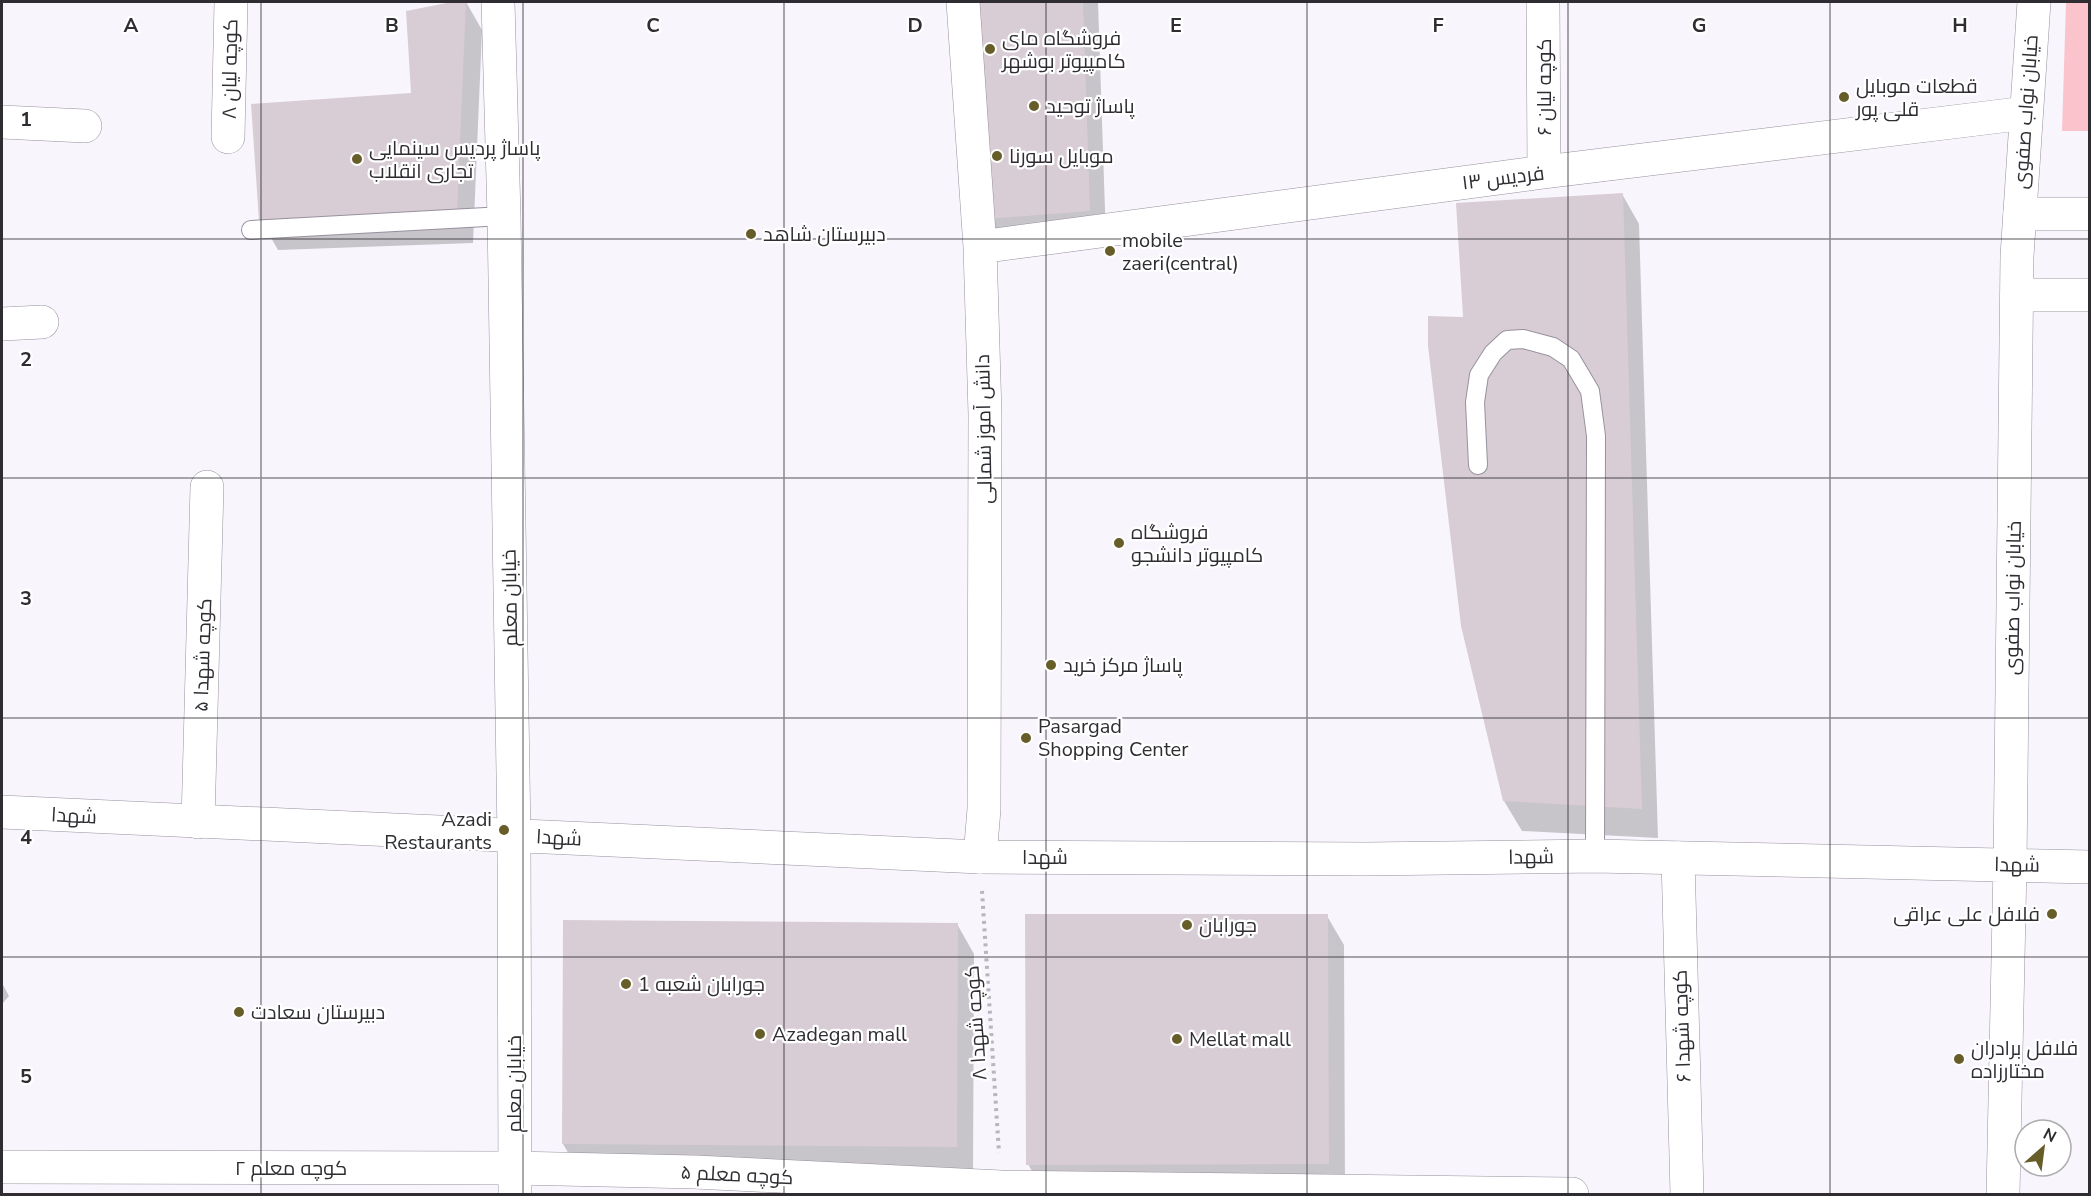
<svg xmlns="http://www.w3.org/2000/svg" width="2091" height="1196" font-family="'Nunito Sans',Cairo,sans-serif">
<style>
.green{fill:#fbc4cd}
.shadow{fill:#0003}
.building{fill:#d9cdd5}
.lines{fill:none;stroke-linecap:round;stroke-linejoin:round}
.lane-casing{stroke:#97919d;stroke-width:20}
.street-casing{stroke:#97919d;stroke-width:34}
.secondary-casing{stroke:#97919d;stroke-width:34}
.path{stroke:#b8b5bc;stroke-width:4;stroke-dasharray:3 4.5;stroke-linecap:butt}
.lane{stroke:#fff;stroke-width:18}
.street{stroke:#fff;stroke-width:33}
.secondary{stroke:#fff;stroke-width:33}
.grid{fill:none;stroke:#2f2d32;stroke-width:1.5;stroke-opacity:0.55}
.poi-dot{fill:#675d29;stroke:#fff;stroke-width:2}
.labels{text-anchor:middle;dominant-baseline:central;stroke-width:4.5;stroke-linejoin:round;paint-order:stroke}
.poi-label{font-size:20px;fill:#2f2d32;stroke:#fff;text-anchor:start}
.street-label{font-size:20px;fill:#2f2d32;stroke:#fff}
.grid-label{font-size:20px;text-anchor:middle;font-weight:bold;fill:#2f2d32;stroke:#fff;stroke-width:4.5;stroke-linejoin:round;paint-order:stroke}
</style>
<rect width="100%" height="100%" fill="#f9f5fd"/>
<path class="green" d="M2066 2H2089V131H2062Z"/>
<path class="shadow" d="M459 2H466L482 30 473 243 278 250 261 220 413 94 407 12Z
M977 2H1098L1106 240 1006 248 989 219Z
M1622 194 1639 224 1658 838 1522 831 1504 801 1465 318Z
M1327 916 1344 945 1345 1193 1045 1194 1028 1164Z
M957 924 974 954 973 1176 580 1173 563 1144Z
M2 983 9 996 2 1004Z"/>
<path class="building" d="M452 2H466L457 213 259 221 251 104 411 93 406 11Z
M976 2H1083L1090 211 987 219Z
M1623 193 1642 809 1503 801 1461 626 1428 346V316L1463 317 1456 203Z
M1025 914H1328L1329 1164 1026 1165Z
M563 920 958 923 957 1147 562 1144Z"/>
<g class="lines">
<defs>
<path id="lane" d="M251 230 504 216
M1478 465 1475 402 1479 375 1493 353 1507 340 1523 339 1553 347 1571 359 1590 391 1596 436 1595 856"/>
<path id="street" d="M963 2 980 247 985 414 984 809 980 857
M1543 2 1544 172
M2 122 85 126
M228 137 231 2
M2020 214H2090
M980 247 1544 172 2026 113
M2017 295H2090
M2 324 42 322
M198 822 207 487
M1678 858 1687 1194
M2 1167 514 1168 695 1172 1001 1187 1572 1194"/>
<path id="secondary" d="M498 2 504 216 514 836 515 1194
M2 812 980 857 1366 859 1595 856 2090 867
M2003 1194 2010 865 2017 256 2034 2"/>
</defs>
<use href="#lane" class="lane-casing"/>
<use href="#street" class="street-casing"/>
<use href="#secondary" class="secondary-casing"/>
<path class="path" d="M982 891 999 1153"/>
<use href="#lane" class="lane"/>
<use href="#street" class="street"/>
<use href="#secondary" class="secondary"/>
</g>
<path class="grid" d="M261 2V1194M523 2V1194M784 2V1194M1046 2V1194M1307 2V1194M1568 2V1194M1830 2V1194M2 239H2090M2 478H2090M2 718H2090M2 957H2090"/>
<g class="poi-dot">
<circle cx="990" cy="49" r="6"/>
<circle cx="1844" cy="97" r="6"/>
<circle cx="1034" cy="106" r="6"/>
<circle cx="997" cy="156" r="6"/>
<circle cx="357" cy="159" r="6"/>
<circle cx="751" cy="234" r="6"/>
<circle cx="1110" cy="251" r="6"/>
<circle cx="1119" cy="543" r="6"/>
<circle cx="1051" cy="665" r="6"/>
<circle cx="1026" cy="738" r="6"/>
<circle cx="504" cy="830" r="6"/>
<circle cx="2052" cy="914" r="6"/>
<circle cx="1187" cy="925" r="6"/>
<circle cx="626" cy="984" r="6"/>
<circle cx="239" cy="1012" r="6"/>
<circle cx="760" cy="1034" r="6"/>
<circle cx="1177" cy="1039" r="6"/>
<circle cx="1959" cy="1059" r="6"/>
</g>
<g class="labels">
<g class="poi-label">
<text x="1002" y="38">فروشگاه مای<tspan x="1002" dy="23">کامپیوتر بوشهر</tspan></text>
<text x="1856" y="86">قطعات موبایل<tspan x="1856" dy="23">قلی پور</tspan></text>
<text x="1046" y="106">پاساژ توحید</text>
<text x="369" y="148">پاساژ پردیس سینمایی<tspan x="369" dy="23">تجاری انقلاب</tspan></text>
<text x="1009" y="156">موبایل سورنا</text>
<text x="763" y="234">دبیرستان شاهد</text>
<text x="1122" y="240">mobile<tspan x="1122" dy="23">zaeri(central)</tspan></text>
<text x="1131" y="532">فروشگاه<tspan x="1131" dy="23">کامپیوتر دانشجو</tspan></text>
<text x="1063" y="665">پاساژ مرکز خرید</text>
<text x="1038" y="726">Pasargad<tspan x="1038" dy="23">Shopping Center</tspan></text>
<text x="492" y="819" text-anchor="end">Azadi<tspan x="492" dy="23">Restaurants</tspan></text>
<text x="2040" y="914" text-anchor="end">فلافل علی عراقی</text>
<text x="1199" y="925">جورابان</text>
<text x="638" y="984">جورابان شعبه 1</text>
<text x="251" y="1012">دبیرستان سعادت</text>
<text x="772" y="1034">Azadegan mall</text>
<text x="1189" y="1039">Mellat mall</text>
<text x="1971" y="1048">فلافل برادران<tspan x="1971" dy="23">مختارزاده</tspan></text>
</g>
<g class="street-label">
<text transform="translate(230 69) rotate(-89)">کوچه لیان ۸</text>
<text transform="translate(1544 87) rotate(-90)">کوچه لیان ۶</text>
<text transform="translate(2026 112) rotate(-86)">خیابان نواب صفوی</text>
<text transform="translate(1503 178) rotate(-7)">فردیس ۱۳</text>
<text transform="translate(984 429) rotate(-91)">دانش آموز شمالی</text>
<text transform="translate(510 598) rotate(-91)">خیابان معلم</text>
<text transform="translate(2013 598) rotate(-89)">خیابان نواب صفوی</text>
<text transform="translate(203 655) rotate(-88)">کوچه شهدا ۵</text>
<text transform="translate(74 816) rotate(3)">شهدا</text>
<text transform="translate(559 838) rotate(3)">شهدا</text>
<text x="1045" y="857">شهدا</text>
<text transform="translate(1531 857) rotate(-1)">شهدا</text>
<text transform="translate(2017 865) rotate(1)">شهدا</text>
<text transform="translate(976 1023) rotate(-94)">کوچه شهدا ۸</text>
<text transform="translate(1682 1026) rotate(-92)">کوچه شهدا ۶</text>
<text transform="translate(514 1084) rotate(-90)">خیابان معلم</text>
<text x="291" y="1168">کوچه معلم ۲</text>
<text transform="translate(737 1175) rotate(3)">کوچه معلم ۵</text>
</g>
</g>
<g class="grid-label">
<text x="131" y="32">A</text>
<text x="392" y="32">B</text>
<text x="653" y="32">C</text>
<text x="915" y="32">D</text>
<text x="1176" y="32">E</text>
<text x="1438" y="32">F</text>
<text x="1699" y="32">G</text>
<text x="1960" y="32">H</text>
<text x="26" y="126">1</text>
<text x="26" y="366">2</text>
<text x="26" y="605">3</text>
<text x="26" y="844">4</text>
<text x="26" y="1083">5</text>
</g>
<rect width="2091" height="1196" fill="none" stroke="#2f2d32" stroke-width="6"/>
<g transform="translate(2043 1148) rotate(28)"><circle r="28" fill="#ffffff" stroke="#acabad" stroke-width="1.5"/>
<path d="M0-4.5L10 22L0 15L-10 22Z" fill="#675d29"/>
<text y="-9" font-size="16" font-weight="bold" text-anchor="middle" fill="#2f2d32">N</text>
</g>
</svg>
